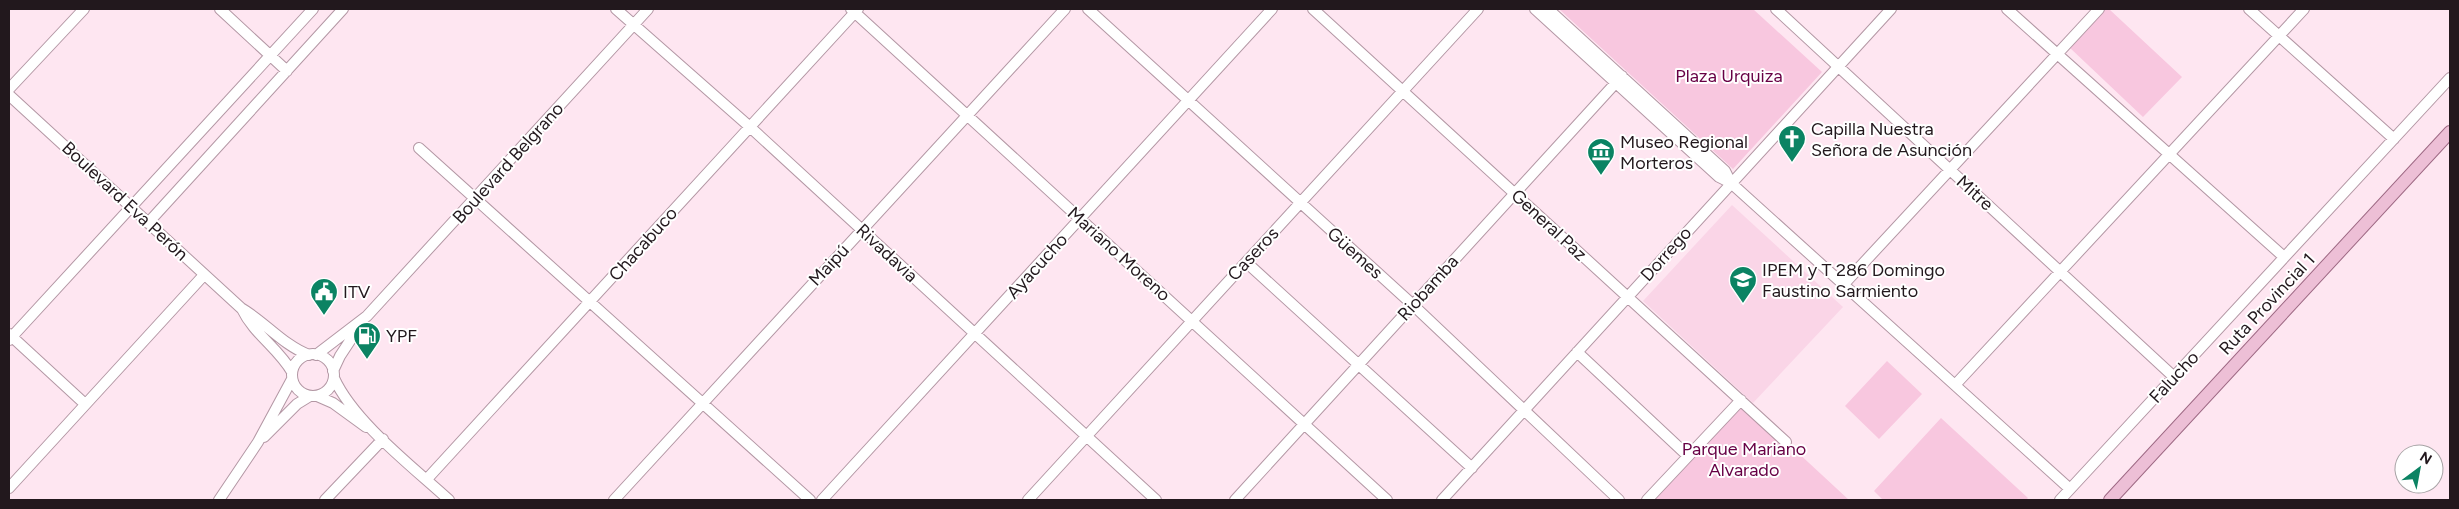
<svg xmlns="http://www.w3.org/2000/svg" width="2459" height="509" font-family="Figtree,sans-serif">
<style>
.built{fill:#fad5e7}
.park{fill:#f8c7df}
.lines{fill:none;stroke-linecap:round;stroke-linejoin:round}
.minor-casing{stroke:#b397a4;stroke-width:12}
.major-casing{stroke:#9e6984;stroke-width:14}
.minor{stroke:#fff;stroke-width:10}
.major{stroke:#edbfd6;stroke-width:12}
.labels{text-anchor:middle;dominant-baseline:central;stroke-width:4;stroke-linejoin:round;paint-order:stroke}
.park-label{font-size:18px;fill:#670045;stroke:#fff}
.poi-label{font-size:18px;fill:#22181d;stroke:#fff;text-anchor:start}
.street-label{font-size:18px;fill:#22181d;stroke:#fff}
</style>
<rect width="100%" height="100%" fill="#fee6f1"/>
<path class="built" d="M1732 205 1843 307 1753 403 1643 301Z"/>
<path class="park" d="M1559 9H1753L1822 72 1733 169Z
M2105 9H2109L2182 77 2143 117 2069 47Z
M1887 361 1922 394 1879 439 1845 406Z
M1741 400 1849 500H1649Z
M1941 418 2028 498 2026 500H1883L1874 491Z"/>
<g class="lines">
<defs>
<path id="minor" d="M220 9 287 71
M616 9 750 127 1156 500
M851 9 1387 500
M1088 9 1413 305 1619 500
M1313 9 1786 442
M1535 9 1719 177 1731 183 2070 489
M1548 9 1725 171 1731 183
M1776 9 2174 377
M2007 9 2284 257
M2249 9 2394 139
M9 89 84 9
M9 95 241 308C265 322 283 345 309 355
M419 148 810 500
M148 223 343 9
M1246 262 1472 468
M1844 284 2099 9
M242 309C254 334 278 348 292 372
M9 334 85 404
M9 340 313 9
M1577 352 1688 456
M292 375a21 21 0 1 1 42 0a21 21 0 1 1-42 0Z
M316 355 367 316 648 9
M333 371 340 356 359 327
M334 378C354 422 413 467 449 500
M1955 385 2304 9
M317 396 333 403 366 427
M264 437 297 404 310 396
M427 479 858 9
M9 488 204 275
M219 500 258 442 292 379
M325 500 383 439
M614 500 1065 9
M822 500 1272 9
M1028 500 1478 9
M1235 500 1622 76
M1442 500 1891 9
M1647 500 1741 400
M2060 500 2450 78"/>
<path id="major" d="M2110 500 2450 132"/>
</defs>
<use href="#minor" class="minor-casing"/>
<use href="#major" class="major-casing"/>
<use href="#minor" class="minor"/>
<use href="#major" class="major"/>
</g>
<defs>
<symbol id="church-pin" viewBox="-11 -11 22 30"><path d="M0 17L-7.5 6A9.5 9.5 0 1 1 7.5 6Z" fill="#0b8363" stroke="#fff"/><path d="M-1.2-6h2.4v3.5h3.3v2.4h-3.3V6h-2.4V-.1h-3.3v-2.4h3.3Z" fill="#fff"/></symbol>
<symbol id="museum-pin" viewBox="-11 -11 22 30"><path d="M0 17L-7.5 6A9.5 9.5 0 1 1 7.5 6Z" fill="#0b8363" stroke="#fff"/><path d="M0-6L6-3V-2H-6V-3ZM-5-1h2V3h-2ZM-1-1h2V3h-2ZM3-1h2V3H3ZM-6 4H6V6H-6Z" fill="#fff"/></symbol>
<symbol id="school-pin" viewBox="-11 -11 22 30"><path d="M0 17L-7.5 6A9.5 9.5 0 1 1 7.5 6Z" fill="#0b8363" stroke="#fff"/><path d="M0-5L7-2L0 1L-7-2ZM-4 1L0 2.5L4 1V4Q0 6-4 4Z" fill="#fff"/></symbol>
<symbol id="civic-pin" viewBox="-11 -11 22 30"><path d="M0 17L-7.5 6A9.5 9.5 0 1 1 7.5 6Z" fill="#0b8363" stroke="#fff"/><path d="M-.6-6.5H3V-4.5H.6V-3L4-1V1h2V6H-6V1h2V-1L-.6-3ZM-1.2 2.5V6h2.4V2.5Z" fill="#fff"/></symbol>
<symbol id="fuel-pin" viewBox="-11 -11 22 30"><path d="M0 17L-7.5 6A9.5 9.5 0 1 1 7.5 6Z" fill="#0b8363" stroke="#fff"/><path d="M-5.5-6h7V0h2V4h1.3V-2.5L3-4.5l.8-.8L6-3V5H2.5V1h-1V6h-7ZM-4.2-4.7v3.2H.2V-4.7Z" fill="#fff"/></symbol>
</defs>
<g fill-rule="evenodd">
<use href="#church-pin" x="1776" y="123" width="32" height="43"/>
<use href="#museum-pin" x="1585" y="136" width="32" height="43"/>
<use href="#school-pin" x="1727" y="264" width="32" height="43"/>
<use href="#civic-pin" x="308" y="276" width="32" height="43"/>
<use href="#fuel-pin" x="351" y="320" width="32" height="43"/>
</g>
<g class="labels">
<g class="park-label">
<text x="1729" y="76">Plaza Urquiza</text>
<text x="1744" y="449">Parque Mariano<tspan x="1744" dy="21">Alvarado</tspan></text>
</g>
<g class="poi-label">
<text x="1811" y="129">Capilla Nuestra<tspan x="1811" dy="21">Señora de Asunción</tspan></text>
<text x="1620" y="142">Museo Regional<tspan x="1620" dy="21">Morteros</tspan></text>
<text x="1762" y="270">IPEM y T 286 Domingo<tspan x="1762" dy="21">Faustino Sarmiento</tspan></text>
<text x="343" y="292">ITV</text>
<text x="386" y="336">YPF</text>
</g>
<g class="street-label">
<text transform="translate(508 163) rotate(-48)">Boulevard Belgrano</text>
<text transform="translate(1975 193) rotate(42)">Mitre</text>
<text transform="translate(125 201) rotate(43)">Boulevard Eva Perón</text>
<text transform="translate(1549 225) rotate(43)">General Paz</text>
<text transform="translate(643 244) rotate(-48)">Chacabuco</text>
<text transform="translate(887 253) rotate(43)">Rivadavia</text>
<text transform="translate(1355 253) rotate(42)">Güemes</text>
<text transform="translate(1119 254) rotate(42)">Mariano Moreno</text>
<text transform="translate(1253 254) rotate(-47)">Caseros</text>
<text transform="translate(1666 254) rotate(-48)">Dorrego</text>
<text transform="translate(829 265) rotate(-47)">Maipú</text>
<text transform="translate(1037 266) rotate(-48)">Ayacucho</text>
<text transform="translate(1428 288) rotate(-48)">Riobamba</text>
<text transform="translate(2267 304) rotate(-47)">Ruta Provincial 1</text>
<text transform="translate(2174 377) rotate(-47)">Falucho</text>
</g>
</g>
<rect width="2459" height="509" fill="none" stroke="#22181d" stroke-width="20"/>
<g transform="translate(2419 469) rotate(32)"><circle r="24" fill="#ffffff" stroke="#a7a3a5"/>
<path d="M0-4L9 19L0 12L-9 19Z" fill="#0b8363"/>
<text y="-8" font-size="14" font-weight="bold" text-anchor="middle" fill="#22181d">N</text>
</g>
</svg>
